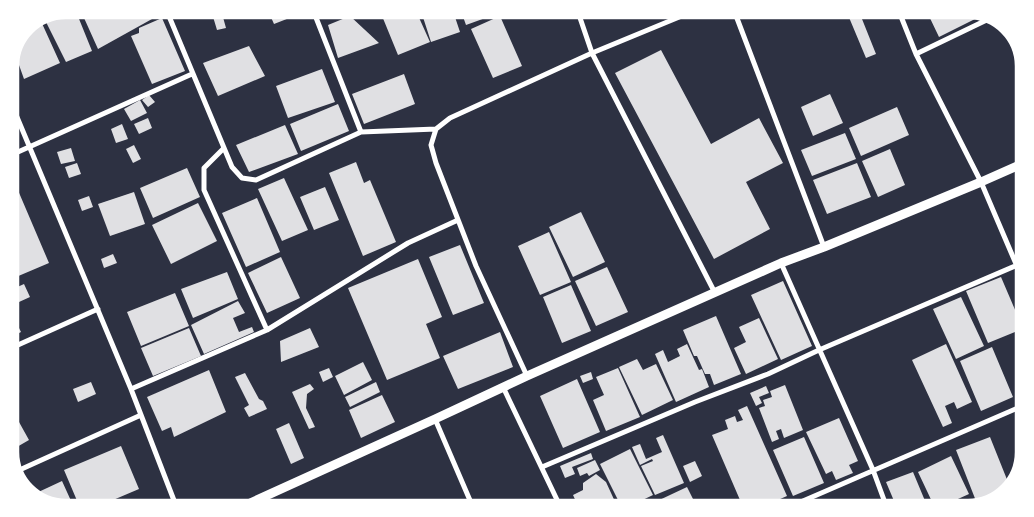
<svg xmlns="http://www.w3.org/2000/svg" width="1034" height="517" font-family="'Fira Sans',sans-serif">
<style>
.building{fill:#e0e0e3}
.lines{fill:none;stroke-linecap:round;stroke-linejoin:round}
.minor{stroke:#fff;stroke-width:5}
.tertiary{stroke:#fff;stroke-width:9}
.rim{fill:none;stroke:#fff;stroke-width:2.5}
</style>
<rect width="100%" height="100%" fill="#2d3142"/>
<path class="building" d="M66 9H75L92 51 66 62 44 18Z
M80 9H159L161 14 98 49Z
M211 10H221L226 28 217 30Z
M282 10H295L297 15 274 24 270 15Z
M380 11H416L430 42 398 55Z
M421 11H453L460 32 431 42Z
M461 11H502V12L466 25Z
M852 14H860L876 54 866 58 848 15Z
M928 14H985L939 37Z
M350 16 379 43 338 58 328 25Z
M500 16 522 66 493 78 471 29Z
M162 18 185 71 152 84 131 36 139 33V28Z
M40 19 60 63 24 79 14 51 26 25Z
M249 46 265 76 218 96 203 63Z
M661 50 711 144 759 118 783 163 746 182 770 229 714 259 615 73Z
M322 69 335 102 288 118 276 86Z
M404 74 415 104 364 124 352 94Z
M830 94 843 123 813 136 801 107Z
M149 95 155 102 148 107 142 100Z
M140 100 147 113 131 121 124 109Z
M338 104 349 131 301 151 290 124Z
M897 107 909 135 861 156 849 128Z
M148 118 152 128 139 134 134 124Z
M122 124 128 139 116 143 111 129Z
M285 125 298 154 249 172 236 145Z
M845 133 856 159 812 176 801 150Z
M134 145 141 159 133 163 126 149Z
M71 148 75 161 61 164 57 152Z
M890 149 905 185 878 197 862 161Z
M356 162 364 183 370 180 396 242 363 256 329 173Z
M77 163 81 174 69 178 65 167Z
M857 163 871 197 827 214 813 180Z
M187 168 200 197 153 218 140 188Z
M284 178 308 230 282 241 258 189Z
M325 187 339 220 314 230 300 197Z
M17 188 49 263 9 280V192Z
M134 192 145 224 110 236 98 204Z
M89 196 93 207 82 211 78 200Z
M257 198 280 252 246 267 222 213Z
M198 203 217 241 171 264 152 225Z
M581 212 605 262 573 277 549 227Z
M549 232 571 282 540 295 518 246Z
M460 245 484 303 453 315 429 257Z
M113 254 117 263 104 268 101 259Z
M281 257 300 298 267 313 248 273Z
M418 259 442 317 426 324 440 358 387 380 348 288Z
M607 267 628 312 596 326 575 281Z
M227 272 238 299 193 318 181 289Z
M1001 277 1022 326V329L988 343 966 291Z
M783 281 812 346 781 360 751 295Z
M24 284 30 297 19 302 13 289Z
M571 285 591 331 562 343 543 297Z
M175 293 189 326 141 346 127 312Z
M961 297 984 346 956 359 933 309Z
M238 301 245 313 233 318 239 332 252 327 254 332 204 354 191 325Z
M9 308 21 332 9 338Z
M716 316 741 374 714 385 710 374H705L697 356H694L683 330Z
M759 318 778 359 746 374 734 348 746 342 739 327Z
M189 328 201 356 153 376 141 348Z
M310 328 319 347 281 362 280 341Z
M500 332 513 367 458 389 443 356Z
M687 344 699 370 702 369 709 387 676 402 655 354 663 350 668 362 680 356 677 349Z
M946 344 972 402 957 409 954 402 945 406 952 423 943 427 912 360Z
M992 347 1013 397 981 411 960 361Z
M637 359 643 370 656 364 673 400 642 415 619 367Z
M363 362 372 380 344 395 335 376Z
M329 368 333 377 323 382 319 372Z
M618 368 640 417 606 431 593 400 604 395 596 377Z
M209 370 226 412 174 437 171 427 162 431 147 397Z
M591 372 593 379 583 383 580 376Z
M245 373 259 399 263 401 267 409 249 417 244 408 249 405 235 377Z
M577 379 600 432 563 448 540 396Z
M91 382 96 394 78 402 73 389Z
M376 382 380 392 350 407 345 397Z
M310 384 314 389 307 394 306 408 315 427 309 429 292 392Z
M785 385 803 430 784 438 781 429 776 431 779 439 772 442 759 408 765 406 763 400 772 397 770 391Z
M766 386 769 393 759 397 762 403 756 406 750 393Z
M382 395 395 422 361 438 349 410Z
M747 406 787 496 762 507H743L712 435 728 429 725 420 735 416 737 422 743 420 738 410Z
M839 418 858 461 849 465 853 473 836 480 832 471 826 474 806 432Z
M19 422 29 440 10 451 9 427Z
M289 423 304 458 291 464 276 429Z
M663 435 684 483 655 495 641 466 653 461 652 459 640 465 632 447 640 444 646 459 662 452 656 438Z
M804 437 824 483 793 496 773 450Z
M990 437 1010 487 1008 489 976 501 956 450Z
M121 446 139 489 106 503H78L64 470Z
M630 449 653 495 630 506H621L600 464Z
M591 453 593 459 572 467 575 474 565 478 560 466Z
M951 456 969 494 938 508H935L918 472Z
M595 460 600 470 589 476 587 473 580 476 577 468Z
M695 461 702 476 690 482 683 466Z
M913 472 928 508H897L886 482Z
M596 474 606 482 617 506H578L573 495 583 490V483Z
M62 481 72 503 41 502 32 495Z
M687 487 697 507 654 506 653 503Z
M967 500 971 508H948Z"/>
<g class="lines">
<path class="minor" d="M166 9 232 167 242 178 256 180 361 132
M313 10 361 132 436 129
M578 12 592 53 715 293
M735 13 824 247
M900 14 916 54 981 182 1022 278
M916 54 995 16
M9 98 131 389 175 503
M224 148 204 168V190L267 330
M9 156 192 74
M781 263 873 470 887 508
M9 349 98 309
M527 376 476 266 436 163 431 145 436 129 450 118 592 53 689 13
M503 387 560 506
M131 389 267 330 408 243 458 220
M435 419 472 505
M542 467 695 402 768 374 819 350 1022 263
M15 472 141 415
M789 507 1020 407"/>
<path class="tertiary" d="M248 504 435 419 527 376 781 263 824 247 981 182 1024 163"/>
</g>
<path d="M0 0H1034V517H0ZM66 18H968A48 48 0 0 1 1016 66V452A48 48 0 0 1 968 500H66A48 48 0 0 1 18 452V66A48 48 0 0 1 66 18Z" fill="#fff" fill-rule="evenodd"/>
<path class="rim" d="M66 18H968A48 48 0 0 1 1016 66V452A48 48 0 0 1 968 500H66A48 48 0 0 1 18 452V66A48 48 0 0 1 66 18Z"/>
</svg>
